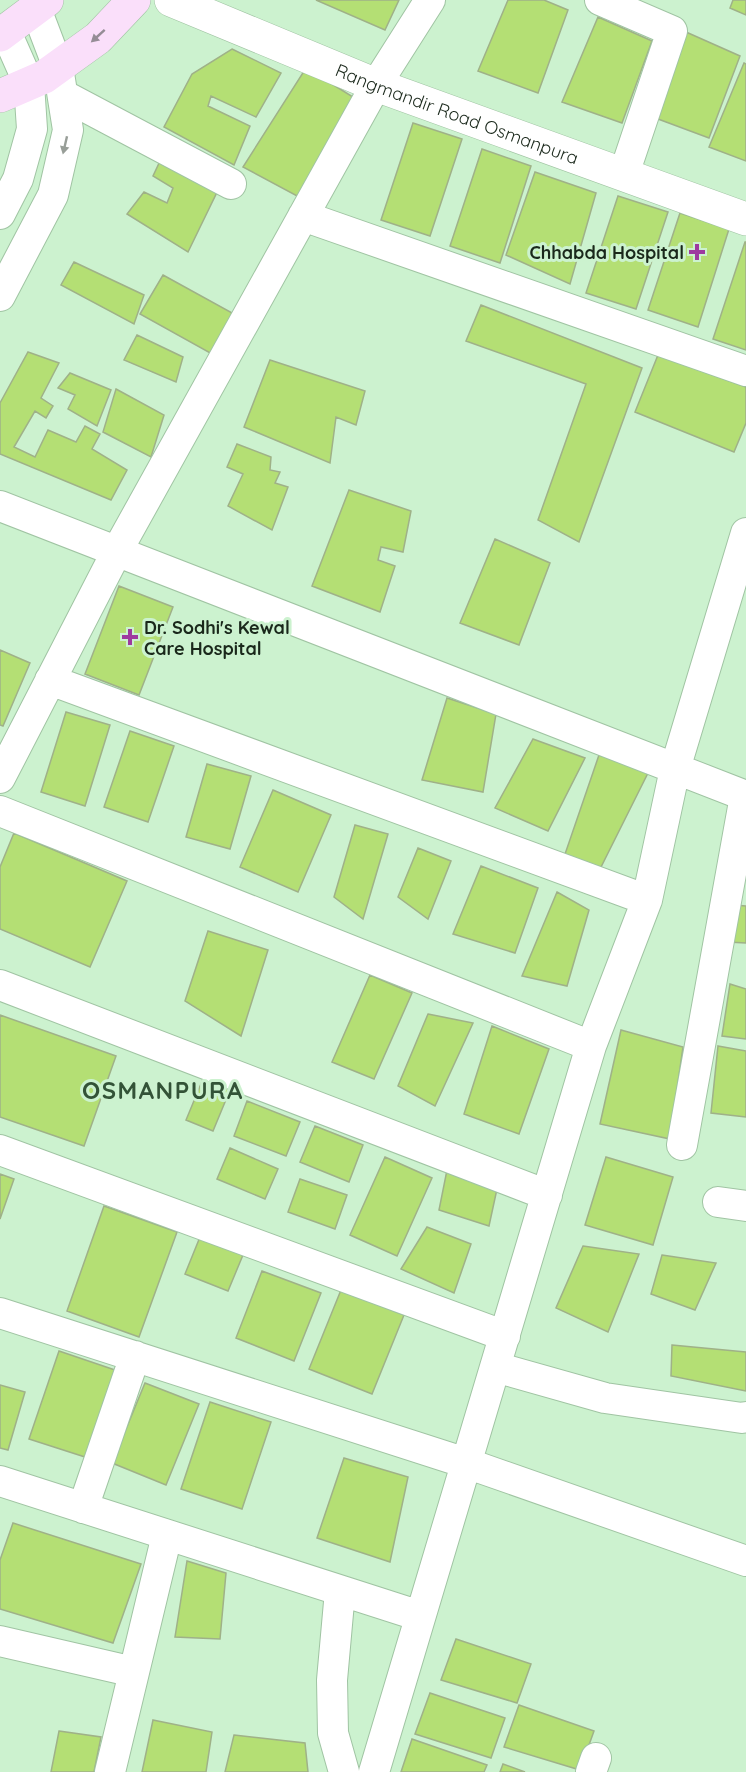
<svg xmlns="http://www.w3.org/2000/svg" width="746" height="1772" font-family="Quicksand,sans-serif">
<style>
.building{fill:#b4df74;stroke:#9fb188;stroke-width:1.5}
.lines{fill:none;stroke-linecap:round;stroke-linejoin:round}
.minor-casing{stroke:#a0c4a3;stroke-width:32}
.tertiary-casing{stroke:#a0c4a3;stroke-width:34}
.secondary-casing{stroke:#a0c4a3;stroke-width:34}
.minor{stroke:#fff;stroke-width:30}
.tertiary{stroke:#fff;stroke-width:33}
.secondary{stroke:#fadffa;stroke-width:33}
.oneway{fill:#958d96}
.oneway2{fill:#989e98}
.poi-dot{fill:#9e3a9f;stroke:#ccf2cf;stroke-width:2}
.labels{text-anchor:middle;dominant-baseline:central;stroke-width:6;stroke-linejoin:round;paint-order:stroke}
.street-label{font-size:18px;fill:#1a281b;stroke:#ccf2cf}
.poi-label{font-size:18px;font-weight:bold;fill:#1a281b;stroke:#ccf2cf;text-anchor:end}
.district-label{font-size:24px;font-weight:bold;letter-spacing:1.5px;fill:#335337;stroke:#ccf2cf}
</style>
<rect width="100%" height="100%" fill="#ccf2cf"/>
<path class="building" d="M316 0H399L385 30Z
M508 0H544L568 10 538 93 478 71Z
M733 0H746V15L730 8Z
M598 17 652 41 622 123 562 102Z
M686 32 740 56 709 138 650 116Z
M232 49 281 73 256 117 211 96 208 106 250 126 234 165 164 127 192 74Z
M744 63 746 64V161L709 147Z
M306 68 353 97 299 197 243 167Z
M413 123 462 139 430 236 381 220Z
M482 149 531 166 500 263 450 246Z
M161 159 220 186 188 252 127 214 144 192 167 203 173 188 153 176Z
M535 172 596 193 570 284 506 255Z
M618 196 668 212 636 309 586 293Z
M680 213 729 229 698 327 648 310Z
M745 242H746V350L713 339Z
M74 262 144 295 134 324 61 285Z
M163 275 234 314 212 354 140 314Z
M481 305 642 368 579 542 538 520 586 384 466 341Z
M137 335 183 357 176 382 124 360Z
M28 352 59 363 41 398 53 406 46 418 35 411 14 447 35 457 48 430 76 442 85 426 100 434 92 449 127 470 111 500 0 454V403Z
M658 355 746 387V423L734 452 635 412Z
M270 360 365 391 356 425 336 417 330 463 244 427Z
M70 373 111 390 97 426 68 409 75 395 58 388Z
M116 389 164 415 151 457 103 432Z
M237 444 271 457 270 470 280 472 275 483 288 487 272 530 228 506 243 474 227 467Z
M349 490 411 511 403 552 381 547 378 560 395 566 380 612 312 586Z
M495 539 550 563 519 645 460 623Z
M119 586 173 607 139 695 85 674Z
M0 650 30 663 3 726 0 725Z
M447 698 496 714 483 792 422 780Z
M66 712 110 725 85 806 41 792Z
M130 731 174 746 148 822 104 807Z
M533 739 585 758 548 831 495 808Z
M599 755 650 769 599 871 564 857Z
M207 764 251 776 230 849 186 837Z
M273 790 331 815 298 892 240 867Z
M355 825 388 834 363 919 334 897Z
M14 833 127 881 90 967 0 929V867Z
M418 848 451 861 428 919 398 897Z
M481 866 538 888 515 953 453 934Z
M557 892 589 910 567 986 522 976Z
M734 905 746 906V943L728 942Z
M208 931 268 950 241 1036 185 1001Z
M370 975 412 993 374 1079 332 1062Z
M730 984 746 989V1039L722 1036Z
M428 1014 473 1023 435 1106 398 1086Z
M0 1015 116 1056 84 1146 0 1117Z
M492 1026 549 1049 519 1134 464 1114Z
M621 1030 683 1047 670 1139 600 1124Z
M718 1046 746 1051V1117L711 1113Z
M203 1079 230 1090 213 1131 186 1120Z
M247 1101 300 1122 286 1156 234 1136Z
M315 1126 363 1145 349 1182 300 1162Z
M230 1148 278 1169 265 1199 217 1179Z
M385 1157 432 1178 397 1256 350 1235Z
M606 1157 673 1177 653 1245 585 1225Z
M447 1170 497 1189 489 1226 439 1210Z
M0 1174 14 1179 0 1219Z
M300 1179 347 1195 335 1229 288 1212Z
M104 1206 177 1232 139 1337 67 1311Z
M427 1227 471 1244 454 1293 401 1269Z
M200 1237 243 1255 228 1291 185 1274Z
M583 1246 639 1254 608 1332 556 1308Z
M662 1255 716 1263 695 1310 651 1294Z
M262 1271 321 1293 294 1361 236 1338Z
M341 1290 404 1315 372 1394 309 1369Z
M672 1345 746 1352V1391L671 1376Z
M59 1351 115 1370 85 1457 29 1439Z
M145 1383 199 1404 166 1485 112 1463Z
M0 1385 25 1392 8 1450 0 1448Z
M210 1402 271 1422 242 1509 181 1489Z
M344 1458 408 1477 390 1562 317 1538Z
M13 1523 141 1564 113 1643 0 1609V1560Z
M187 1561 226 1573 220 1639 175 1637Z
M456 1639 531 1664 517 1703 441 1680Z
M430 1693 505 1718 491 1758 415 1734Z
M519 1705 594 1731 580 1770 504 1747Z
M153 1720 212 1732 206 1772H142Z
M59 1731 101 1737 94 1772H51Z
M234 1735 305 1743 308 1772H225Z
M412 1739 487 1765 484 1772H401Z
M503 1764 525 1772H500Z"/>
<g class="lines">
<defs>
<path id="minor" d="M600 0 672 31 624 174
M63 95 231 184
M0 214 18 179 32 129 29 84 6 32
M303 216 746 371
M0 296 53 195 68 130 58 67 36 9
M0 506 746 796
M50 680 647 900
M0 778 117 551 376 85 430 0
M0 811 591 1046
M0 985 547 1195
M682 1145 745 796
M0 1150 505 1336
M718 1202 746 1206
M0 1313 466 1463 746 1561
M495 1367 605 1398 742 1418 746 1417
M0 1481 420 1616
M83 1508 135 1356
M340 1591 332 1680 333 1733 344 1772
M0 1641 134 1672
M110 1772 167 1535
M374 1772 591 1046 647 900 675 769 746 533
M591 1772 596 1758"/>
<g id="tertiary">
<path id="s1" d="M171 0 376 85 746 219"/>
</g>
<path id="secondary" d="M0 35 47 0
M0 96 44 77 98 38 134 0"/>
</defs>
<use href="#minor" class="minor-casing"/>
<use href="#tertiary" class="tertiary-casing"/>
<use href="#secondary" class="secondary-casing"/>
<use href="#minor" class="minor"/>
<use href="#tertiary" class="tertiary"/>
<use href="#secondary" class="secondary"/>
</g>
<defs><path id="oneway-solid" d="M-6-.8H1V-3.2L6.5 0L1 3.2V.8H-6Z" transform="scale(1.5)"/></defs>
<use class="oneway" href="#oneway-solid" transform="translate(98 36) rotate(138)"/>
<use class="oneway2" href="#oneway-solid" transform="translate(65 145) rotate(103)"/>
<g class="poi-dot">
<path d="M694 243h6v6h6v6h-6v6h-6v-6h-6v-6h6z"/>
<path d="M127 628h6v6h6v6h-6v6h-6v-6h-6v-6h6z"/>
</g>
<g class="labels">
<g class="street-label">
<text stroke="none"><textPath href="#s1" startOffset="308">Rangmandir Road Osmanpura</textPath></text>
</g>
<g class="poi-label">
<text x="684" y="252">Chhabda Hospital</text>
<text x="144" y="627" text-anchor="start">Dr. Sodhi's Kewal<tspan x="144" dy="21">Care Hospital</tspan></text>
</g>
<g class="district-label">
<text x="163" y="1090">OSMANPURA</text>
</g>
</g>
</svg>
